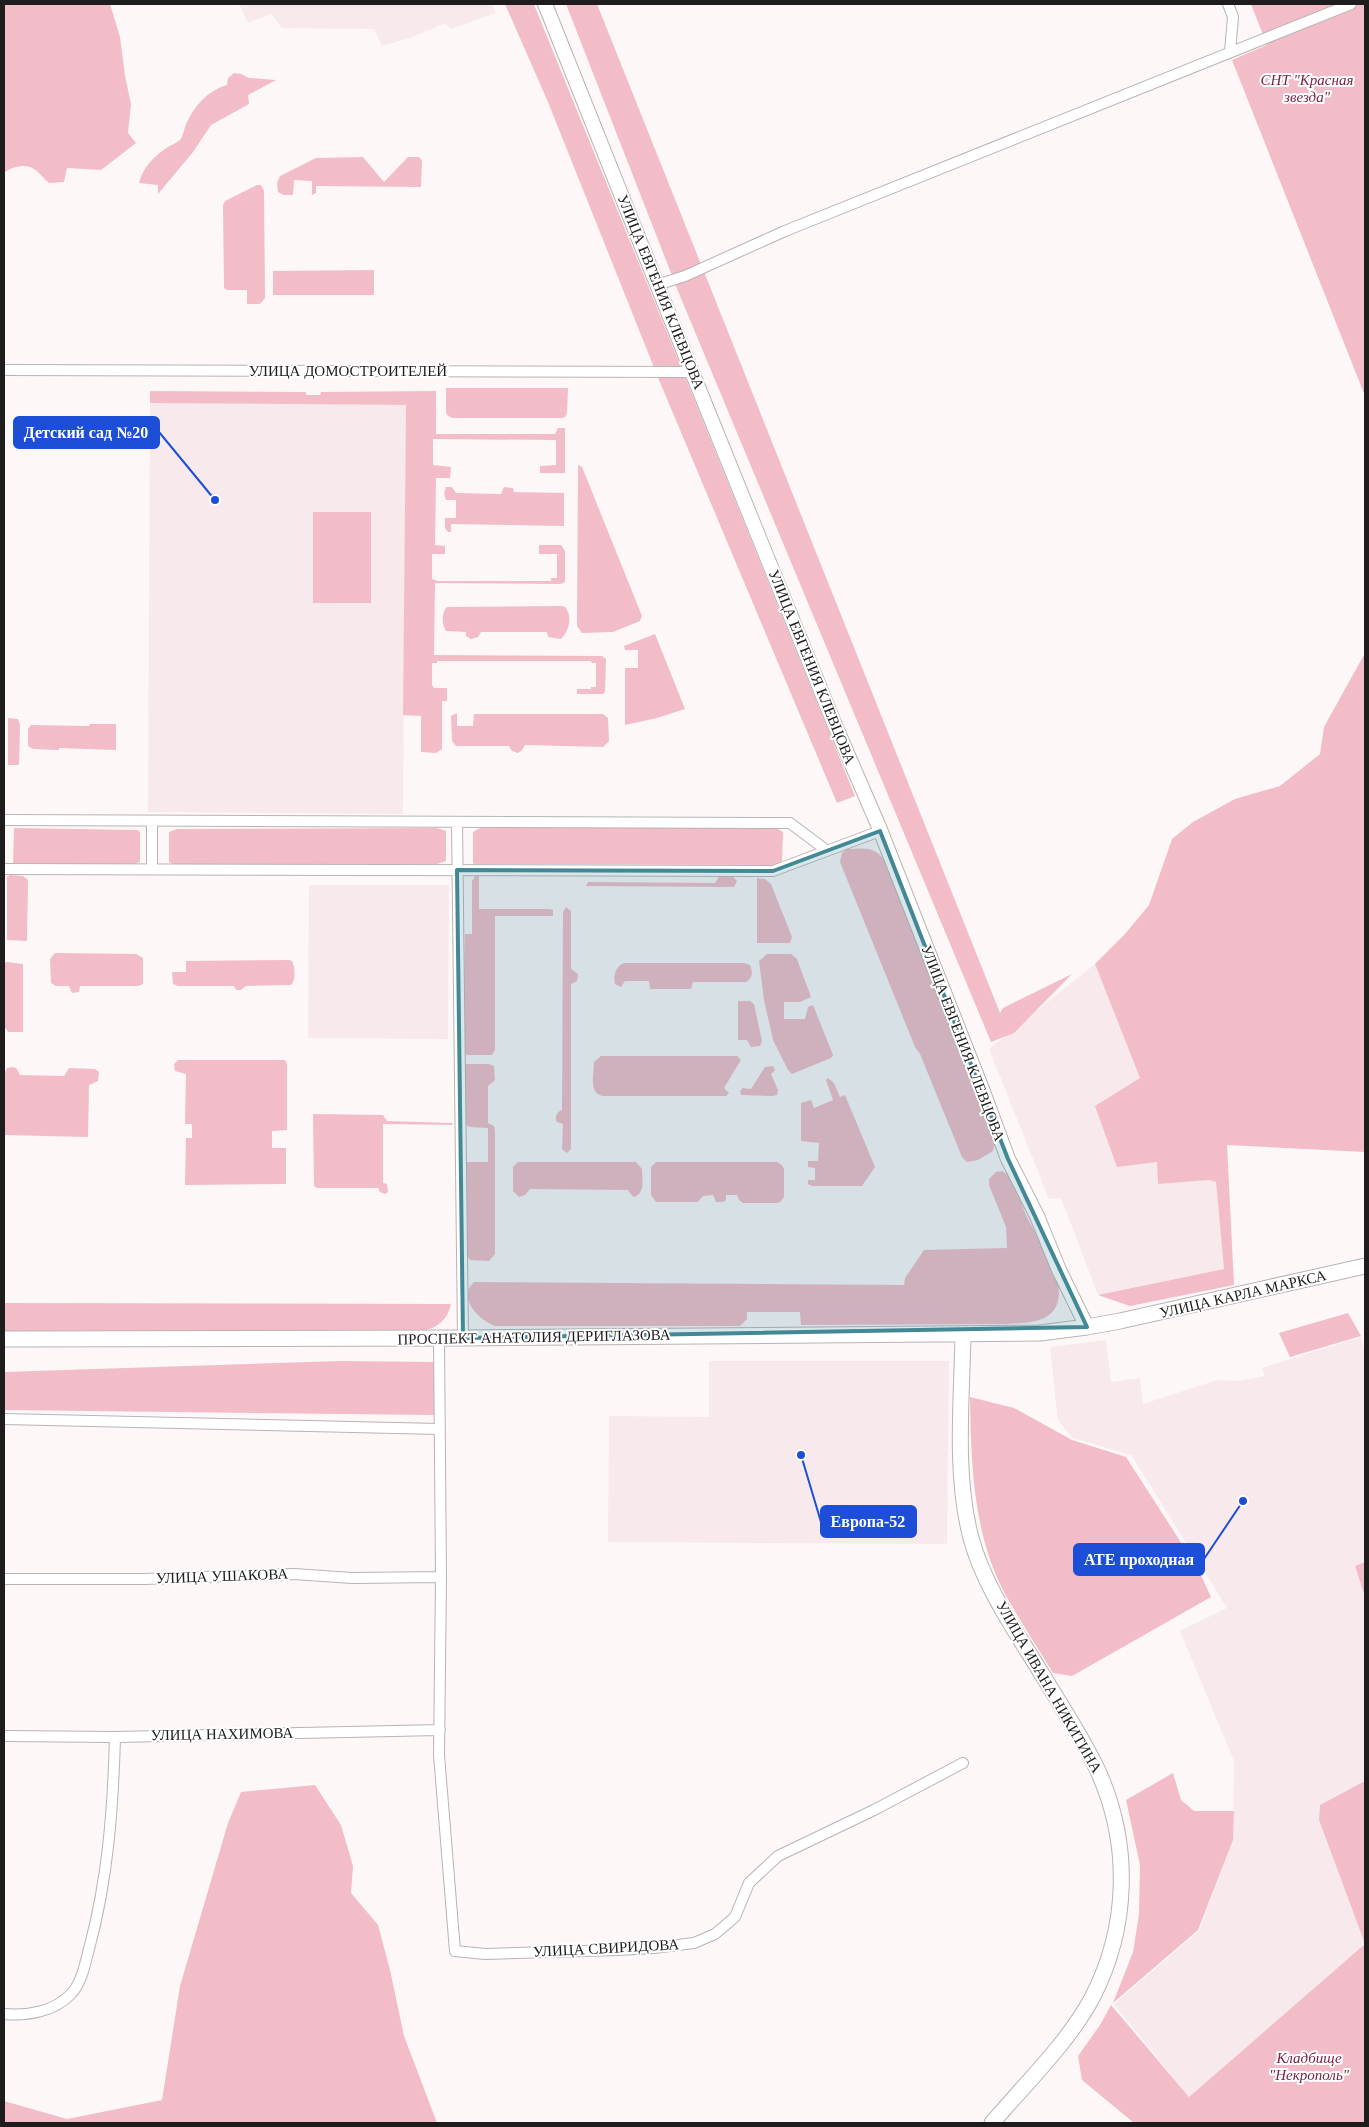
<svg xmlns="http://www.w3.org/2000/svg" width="1369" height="2127" font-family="'Times New Roman',serif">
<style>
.built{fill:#f8e9ec}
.green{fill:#f3bcc9}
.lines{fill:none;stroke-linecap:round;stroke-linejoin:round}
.minor-casing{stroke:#b9b3b4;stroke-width:12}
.tertiary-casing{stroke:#b9b3b4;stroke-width:16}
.secondary-casing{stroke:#b9b3b4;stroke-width:17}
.minor{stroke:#fff;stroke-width:10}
.tertiary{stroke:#fff;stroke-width:14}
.secondary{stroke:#fff;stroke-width:15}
.marked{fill:#438895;fill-opacity:0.2;stroke:#438895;stroke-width:4;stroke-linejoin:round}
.labels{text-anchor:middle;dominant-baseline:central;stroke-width:4;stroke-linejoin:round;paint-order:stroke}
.park-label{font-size:15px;font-style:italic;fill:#7a2342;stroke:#fff}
.street-label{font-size:15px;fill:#1e1c1d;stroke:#fff}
.leader{fill:none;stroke:#1d4ed8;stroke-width:2}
.callout-dot{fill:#1d4ed8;stroke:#fff;stroke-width:2}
.callout{fill:#1d4ed8;stroke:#1d4ed8;stroke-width:2}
.callout-label{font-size:16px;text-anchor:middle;font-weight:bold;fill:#fff}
</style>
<rect width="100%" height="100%" fill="#fdf7f8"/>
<path class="built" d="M239 4H492L496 13 450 29 446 23 410 38 382 46 374 29 282 28 271 14 248 23Z
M150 403 406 405 403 814 148 812Z
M309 885H449L448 1039 308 1038Z
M1095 964 1140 1078 1117 1166 1158 1162V1184L1209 1180 1216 1182 1224 1269 1098 1295 1061 1198 1049 1199 989 1049Z
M1361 1337 1365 1352V1562L1355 1566 1365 1597V1781L1320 1805 1319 1820 1365 1944 1189 2097 1114 2004 1199 1931 1233 1840 1234 1761 1180 1631 1227 1608 1131 1455 1073 1438 1058 1421 1050 1347 1106 1340 1111 1382 1140 1378 1143 1404 1217 1380 1238 1381 1265 1376 1262 1368Z
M709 1361H949L947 1544 608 1542 609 1416 709 1417Z"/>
<path class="green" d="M4 4H110L120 37 125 76 131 104 128 133 136 143 101 170 67 168 64 182 49 183C44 179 39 172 34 169 25 163 11 167 4 173Z
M505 4H534L535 7 855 796 837 803 659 380 548 102Z
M566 4H597L1000 1013 1003 1008 1072 974 1014 1033 991 1042 680 296Z
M1251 4H1365V396L1232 60 1267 45Z
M234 73 241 74 249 78 276 80 248 95 249 104 211 125 193 152 158 194V185L139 183C143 167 154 156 168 147 172 145 178 142 181 139 183 135 184 129 186 124 195 105 207 91 227 85L228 78Z
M363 157 384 182 408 157H419L422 160 421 187 316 186V193L312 195V181L294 180 293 195H284L278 192 277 183 280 176 316 158Z
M257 185H261L264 191 265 298 260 304H247V290H227L224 288 223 205 225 201Z
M374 270V295H273V271Z
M446 388H568L567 413 565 417 562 418H452L447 415 446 412Z
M150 391 306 392V395H320L321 392 436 391V434H555L558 428H565V473H540V466L556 465V440L433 439V465L451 467 450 478H436L435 545 445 546V554H432V579L438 581H551V578H557V554H539V545H561L565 551V582L561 584 435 583 434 655 602 656 606 659 605 692 603 694H577V689H591V687H596V663H592L591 661H437V663H432V685L434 688H447V701H442V749L436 753 421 752V716L403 715 406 405 150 403Z
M578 465 582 467 642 616 640 621 613 632 582 633 577 626Z
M446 487H452L456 493 501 494 504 487 513 488 514 492 564 493V526L451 524V532H448L445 528V518H456V500H446L444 493Z
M313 512H371V603H313Z
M562 606 565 607C573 616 569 631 561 639L548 637 547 632H481L478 637 471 639 466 636V632L446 631C442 625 441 612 447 607Z
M655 634 685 709 657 718 625 725V668H638V650H625L624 646Z
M1365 653V1152L1227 1145 1234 1285 1130 1306 1098 1295 1224 1269 1216 1182 1209 1180 1158 1184 1157 1162 1117 1167 1095 1106 1140 1078 1095 964 1125 934 1149 905 1172 839 1193 822 1235 799 1280 786 1320 754 1324 727Z
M457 713V726H473L474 714H603L608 718 609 741 603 747 525 745 522 750 518 753 512 751 509 746H456L452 741 451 716Z
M8 718 18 719 20 725 19 765H8Z
M90 724H116V750L59 748V750L33 749 28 746V729L31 725 89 726Z
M14 828 137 830 140 832V862L132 865H13Z
M437 828 446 831V861L437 864 175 865 169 862V832L177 829Z
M480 828H776L783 832 782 861 776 865 475 864 473 863V832Z
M847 849C867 848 876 846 887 864L996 1136 993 1151 978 1160 967 1162 962 1157 920 1054 915 1047 840 862 842 853Z
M10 875 23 876 28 880 27 941 7 940V877Z
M479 875V909H550L553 910V916H495V1050L492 1055H467L464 1052 465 934H472V881L475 876Z
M720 875C728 875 732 874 737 881L734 887 586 886 588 882 715 883Z
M757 878 765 879 771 884 792 937 790 943H757Z
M566 907 571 911V969L578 974 577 981 571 984V1149L567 1153 562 1149 563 1124 557 1122C554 1117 557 1112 562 1110L563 912Z
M55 953 136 954 143 958V984L138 986H80L79 992 72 993 69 986H56L51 983 50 959Z
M767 954H791L797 959 811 997 800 1002H784V1019H805L808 1007 813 1005 833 1055 831 1058 792 1074 788 1070 773 1040 764 1000 759 961Z
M289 960 292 961C295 967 296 980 291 985L246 986 241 990H236L234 986H178L173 984 172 972H186V961Z
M7 962 23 964V1032H8L4 1026V963Z
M624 963H744L750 965C753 972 753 978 746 982H693L691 989H650L649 981H625L621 987 615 984C613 975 616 966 624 963Z
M738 1001H750L754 1004 762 1041 760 1046 751 1047 747 1040H738Z
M601 1056H737L741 1060 724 1088 729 1093 726 1096H603C588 1094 594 1073 594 1062Z
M178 1060H285L287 1064V1130L272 1131V1148H286V1184L185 1185 186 1138H192V1124H185L186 1074 175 1071 174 1064Z
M466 1064H488L494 1066 495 1080 488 1086V1123L494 1126 495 1132V1254L489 1261 470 1260 466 1253 467 1162H488V1128L470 1127 464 1124V1066Z
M773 1066 775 1070 771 1074 778 1090 777 1095 773 1096 741 1095 740 1091 743 1088 751 1089 765 1067Z
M12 1067 16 1068 20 1075 64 1076 69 1068 95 1069 99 1072 98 1081 89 1085 88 1137 4 1135V1074L7 1068Z
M828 1078 834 1083 840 1097 845 1095 875 1167 862 1186H812L808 1184V1180H815V1168L808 1167V1161H818L819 1143 801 1141V1103L811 1100 814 1108 833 1100 826 1080Z
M313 1114 383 1115 387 1121 453 1123 452 1125 383 1124V1183L387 1184 388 1192 385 1194 380 1192 378 1188H317L314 1186Z
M518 1162H636L642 1169C642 1179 646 1194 633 1197L628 1190 530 1189 525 1195 519 1197 513 1191V1167Z
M656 1162H777L782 1165 784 1169V1197L780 1202 777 1203H743L739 1200 737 1195H726V1200L723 1202H716L713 1195 703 1196 698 1202H656L651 1195V1167Z
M1002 1171C1017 1179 1020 1203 1027 1217 1038 1240 1077 1293 1049 1315 1039 1323 1021 1323 1008 1324L801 1325 800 1312H747V1319L740 1326H496C481 1322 456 1298 474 1282L904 1285 905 1278 924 1250 1007 1248 1006 1227 989 1185V1179L996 1172Z
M6 1303 451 1304C448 1319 438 1328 422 1331L4 1333V1304Z
M1348 1313 1361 1336 1290 1357 1279 1333Z
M340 1361 436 1362 435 1415 4 1410V1372Z
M970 1397 1014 1408 1072 1440 1126 1457 1198 1569 1211 1597 1072 1676 1053 1673C1037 1647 1020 1621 1005 1594 973 1534 971 1464 970 1397Z
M1365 1562V1597L1355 1566Z
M1173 1773 1181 1800 1194 1811H1234L1233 1840 1198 1930 1113 2003 1133 1952 1139 1914 1140 1865 1126 1800Z
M1365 1781V2123H1134L1082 2080 1078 2056 1100 2025 1111 2005 1189 2097 1365 1944 1319 1820 1320 1805Z
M315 1785 341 1825 353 1866 351 1893 378 1925 390 1970 404 2036 437 2123H4V2101L67 2119 162 2100 180 1986 228 1823 241 1792Z"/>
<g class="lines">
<defs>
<path id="minor" d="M1228 4 1233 17 1230 52
M657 285 685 276 785 231 1351 4
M4 370 692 372
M4 820 790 823 826 850
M457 822 463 1338
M4 869 773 871 880 831
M152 869V821
M439 1338 441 1577 439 1755 455 1951 485 1954 618 1950 654 1948 694 1943 715 1934 735 1917 749 1883 778 1856 874 1810 963 1763
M4 1419 439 1429
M4 1579H144L294 1574 352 1578 441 1577
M4 1736 115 1737 440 1730
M4 2014C27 2016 54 2012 71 1994 82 1982 85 1964 89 1949 108 1879 113 1809 115 1737"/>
<path id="tertiary" d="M545 4 692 372 834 723 879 827 982 1089 1008 1159 1037 1216 1059 1270 1087 1327"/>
<path id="secondary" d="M963 1334C962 1399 954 1474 971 1538 984 1588 1021 1639 1048 1684 1065 1712 1084 1741 1098 1771 1131 1844 1129 1927 1092 1998 1068 2043 1025 2084 992 2123
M4 1339 463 1338 1040 1333 1087 1327 1120 1321 1365 1266"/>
</defs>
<use href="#minor" class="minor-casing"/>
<use href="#tertiary" class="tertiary-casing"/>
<use href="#secondary" class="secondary-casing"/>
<use href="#minor" class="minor"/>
<use href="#tertiary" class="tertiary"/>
<use href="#secondary" class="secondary"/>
</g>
<path class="marked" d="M880 831 1008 1159 1087 1327 463 1338 457 870 773 871Z"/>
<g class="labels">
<g class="park-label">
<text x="1307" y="80">СНТ "Красная<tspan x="1307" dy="17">звезда"</tspan></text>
<text x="1309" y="2058">Кладбище<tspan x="1309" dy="17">"Некрополь"</tspan></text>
</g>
<g class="street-label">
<text transform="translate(661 292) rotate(68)">УЛИЦА ЕВГЕНИЯ КЛЕВЦОВА</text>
<text x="348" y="371">УЛИЦА ДОМОСТРОИТЕЛЕЙ</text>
<text transform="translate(812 667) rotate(68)">УЛИЦА ЕВГЕНИЯ КЛЕВЦОВА</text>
<text transform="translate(963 1043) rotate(69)">УЛИЦА ЕВГЕНИЯ КЛЕВЦОВА</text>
<text transform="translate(1243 1294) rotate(-13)">УЛИЦА КАРЛА МАРКСА</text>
<text transform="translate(534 1337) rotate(-1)">ПРОСПЕКТ АНАТОЛИЯ ДЕРИГЛАЗОВА</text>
<text transform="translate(222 1576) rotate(-2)">УЛИЦА УШАКОВА</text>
<text transform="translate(1049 1687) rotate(60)">УЛИЦА ИВАНА НИКИТИНА</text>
<text transform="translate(222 1734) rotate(-1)">УЛИЦА НАХИМОВА</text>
<text transform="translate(606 1948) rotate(-3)">УЛИЦА СВИРИДОВА</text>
</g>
</g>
<path class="leader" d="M215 500L159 432M801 1455L821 1522M1243 1501L1204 1559"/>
<g class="callout-dot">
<circle cx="215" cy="500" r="5"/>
<circle cx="801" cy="1455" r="5"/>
<circle cx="1243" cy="1501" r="5"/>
</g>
<g class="callout">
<rect x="14" y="417" width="145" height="31" rx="5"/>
<rect x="821" y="1506" width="95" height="31" rx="5"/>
<rect x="1074" y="1544" width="130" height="31" rx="5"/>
</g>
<g class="callout-label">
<text x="86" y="438">Детский сад №20</text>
<text x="868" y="1527">Европа-52</text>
<text x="1139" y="1565">АТЕ проходная</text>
</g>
<rect width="1369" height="2127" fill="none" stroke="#1e1c1d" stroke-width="10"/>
</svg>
